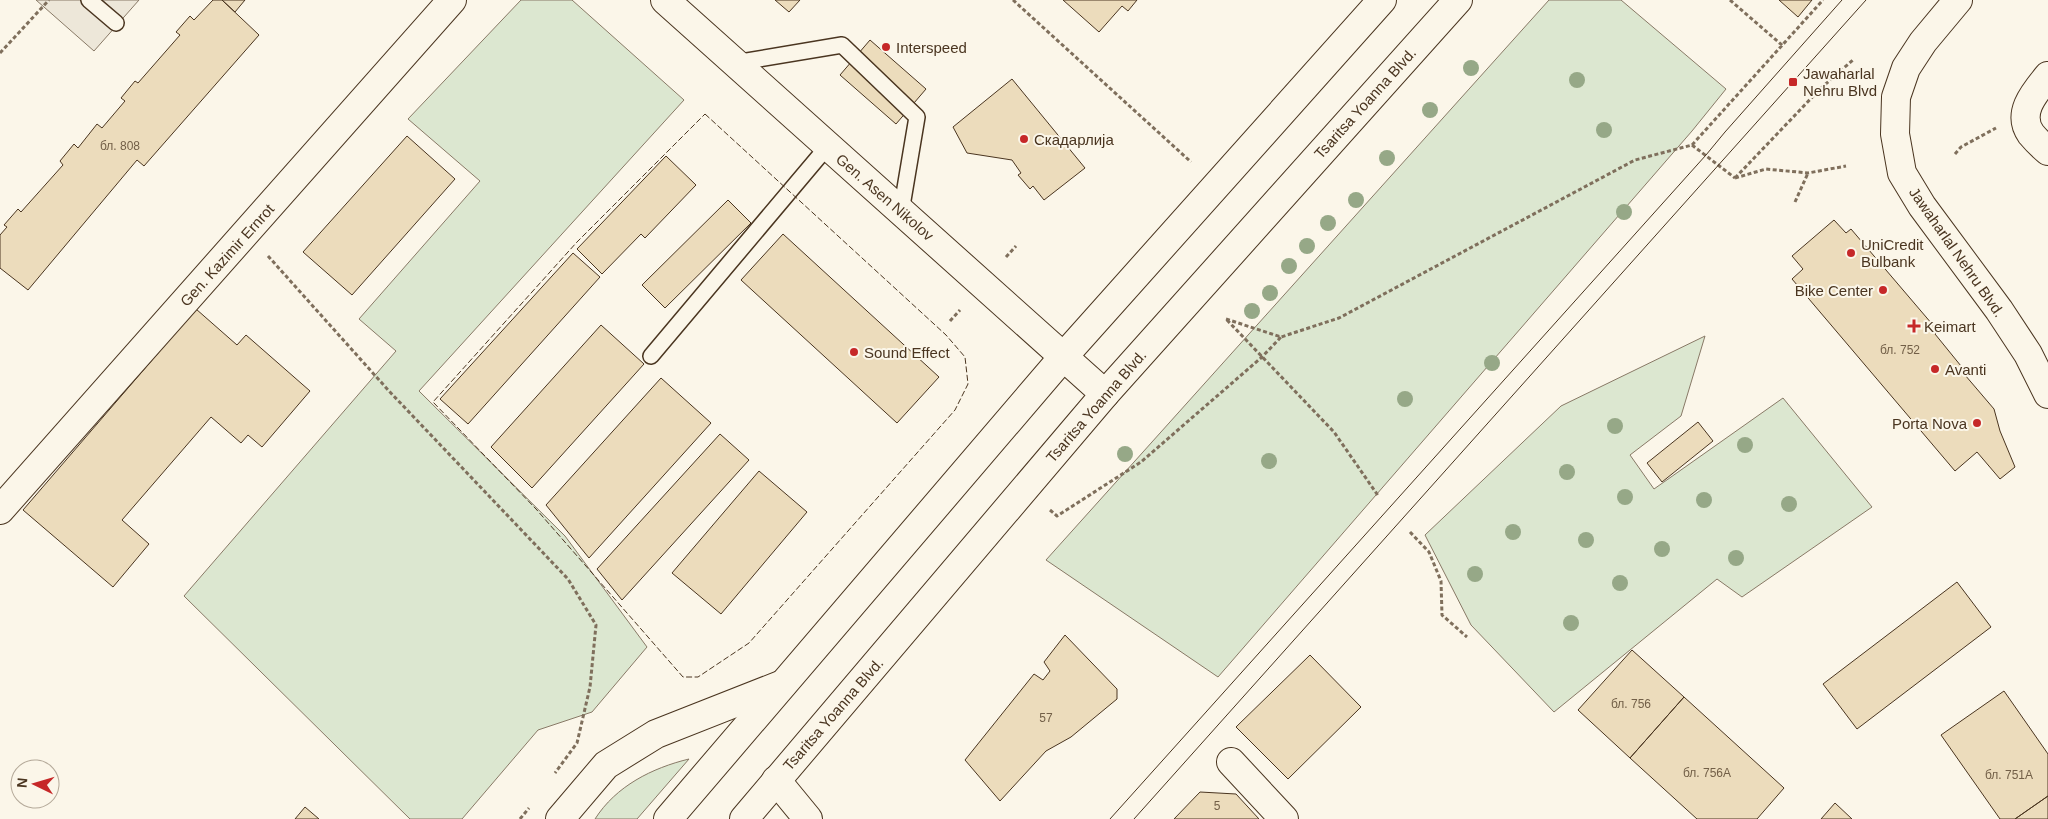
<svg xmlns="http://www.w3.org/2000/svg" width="2048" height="819" font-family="Helvetica,sans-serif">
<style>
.green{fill:#dce7d0;stroke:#887966}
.parking{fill:#ede7d9;stroke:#887966}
.building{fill:#ecdcbc;stroke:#4a3520}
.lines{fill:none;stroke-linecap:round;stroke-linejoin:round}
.service-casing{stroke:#4a3520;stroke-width:18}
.minor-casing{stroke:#4a3520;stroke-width:30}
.tertiary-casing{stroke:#4a3520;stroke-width:30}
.primary-casing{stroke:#4a3520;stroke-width:30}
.path{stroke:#7f6f5c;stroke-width:3;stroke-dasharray:4 2.5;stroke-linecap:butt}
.service{stroke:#fbf6e9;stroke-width:15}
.minor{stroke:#fbf6e9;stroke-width:28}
.tertiary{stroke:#fbf6e9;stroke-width:28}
.primary{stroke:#fbf6e9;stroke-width:28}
.tram{stroke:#4a3520;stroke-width:1}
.fence{stroke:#4a3520;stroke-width:1;stroke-dasharray:6 2.5;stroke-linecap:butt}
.tree{fill:#96a887}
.poi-dot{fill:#c62828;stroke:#fbf6e9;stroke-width:2}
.labels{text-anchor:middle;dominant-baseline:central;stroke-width:4;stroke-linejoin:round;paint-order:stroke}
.number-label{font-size:12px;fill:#725f47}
.poi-label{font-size:15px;fill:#4a3520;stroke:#fbf6e9;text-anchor:start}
.street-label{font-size:15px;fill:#4a3520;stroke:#fbf6e9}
</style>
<rect width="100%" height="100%" fill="#fbf6e9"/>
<path class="green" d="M521 0H572L684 100 419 391 565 536 647 647 592 712 538 730 462 819H410L184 596 396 351 359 319 480 181 408 119Z
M1549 0H1621L1726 89 1692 131 1218 677 1046 560Z
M1705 336 1681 416 1630 455 1654 489 1783 398 1872 507 1742 597 1717 579 1554 712 1471 625 1425 535 1561 406Z
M689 759 637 819H595C616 786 652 768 689 759Z"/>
<path class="parking" d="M36 0H139L94 51Z"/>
<path class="building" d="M213 0H222L259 35 144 166 137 160 28 290 0 268V235L7 227 4 225 18 209 21 212 63 165 60 161 74 144 78 148 97 124 102 128 125 101 121 98 135 81 138 83 180 35 176 32 190 16 194 20Z
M222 0H245L235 12Z
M775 0H800L789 12Z
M1063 0H1137L1128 11 1122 6 1099 32Z
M1779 0H1812L1798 17Z
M870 40 926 89 896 124 840 75Z
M1012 79 1085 168 1044 200 1033 186 1030 189 1018 175 1021 173 1012 160 967 153 953 127Z
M407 136 455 179 352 295 303 252Z
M666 156 696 185 645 238 641 234 602 274 577 249Z
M728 200 751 223 665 308 642 285Z
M1834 220 1846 233 1851 229 1938 331 1935 334 1961 366 1959 368 1994 409 2000 431 2015 467 2000 479 1977 452 1955 471 1792 279 1803 269 1792 256Z
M783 234 939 377 897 423 741 280Z
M573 253 600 277 468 424 440 399Z
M196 309 237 345 246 335 310 391 262 447 248 435 241 443 211 417 122 520 149 544 113 587 23 510Z
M601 325 644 364 532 488 491 447Z
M661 378 711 423 589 558 546 505Z
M1698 422 1713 441 1662 482 1647 463Z
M720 434 749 460 622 600 597 569Z
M759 471 807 512 721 614 672 573Z
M1957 582 1991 627 1857 729 1823 684Z
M1065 635 1117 689V699L1071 737 1046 751 1000 801 965 760 1034 674 1043 680 1050 671 1044 662Z
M1632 650 1684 697 1630 758 1578 710Z
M1310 655 1361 707 1288 779 1236 727Z
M2004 691 2048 754V796L2015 819H2000L1941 735Z
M1684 697 1784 788 1757 819H1697L1630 758Z
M1200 792 1236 794 1259 819H1174Z
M2048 796V819H2015Z
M1835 803 1852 819H1821Z
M305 807 319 819H295Z"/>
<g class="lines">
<defs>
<path id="service" d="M89 0 116 23
M735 63 842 45 917 117 901 212
M651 356 827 147"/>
<path id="minor" d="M2048 76C2035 92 2016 113 2031 134 2036 140 2042 146 2048 151
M0 510 452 0
M1231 762 1284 819
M776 780 808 819
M560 819 606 765 656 734 783 684"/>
<path id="tertiary" d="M665 0 1105 394
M1958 0 1923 42 1906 68 1896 97 1895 134 1902 173 1922 206 1999 310 2028 354 2048 394"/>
<path id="primary" d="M668 819 1064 356 1382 0
M744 819 1105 394 1458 0"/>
</defs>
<use href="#service" class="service-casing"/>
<use href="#minor" class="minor-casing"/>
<use href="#tertiary" class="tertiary-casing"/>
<use href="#primary" class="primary-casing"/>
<path class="path" d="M1013 0 1191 162
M1730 0 1783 46
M0 53 49 0
M1692 145 1735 178
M1955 154 1961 147 1996 128
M1735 178 1820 89 1854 59
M1735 178 1766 169 1808 173 1846 166
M1795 202 1808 173
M268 256 389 391 568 579 596 625 590 687 577 743 555 773
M1006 257 1016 246
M1226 319 1281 337 1339 318 1635 160 1692 145 1823 0
M1227 320 1334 432 1379 497
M950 321 960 310
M1050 510 1057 516 1141 462 1262 357 1281 337
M1410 532 1429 552 1441 581 1442 615 1467 637
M520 819 529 808"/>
<use href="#service" class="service"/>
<use href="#minor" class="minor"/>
<use href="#tertiary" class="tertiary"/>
<use href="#primary" class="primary"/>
<path class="tram" d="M1110 819 1706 155 1725 132 1842 0
M1134 819 1866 0"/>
<path class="fence" d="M705 114 946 335 965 357 968 384 955 410 749 643 698 677H683L536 509 433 402 577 242Z"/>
</g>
<g class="tree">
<circle cx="1471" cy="68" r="8"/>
<circle cx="1577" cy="80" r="8"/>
<circle cx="1430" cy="110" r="8"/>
<circle cx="1604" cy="130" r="8"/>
<circle cx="1387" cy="158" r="8"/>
<circle cx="1356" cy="200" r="8"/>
<circle cx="1624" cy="212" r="8"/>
<circle cx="1328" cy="223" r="8"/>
<circle cx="1307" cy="246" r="8"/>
<circle cx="1289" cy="266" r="8"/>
<circle cx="1270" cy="293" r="8"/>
<circle cx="1252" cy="311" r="8"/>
<circle cx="1492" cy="363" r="8"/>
<circle cx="1405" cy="399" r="8"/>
<circle cx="1615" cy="426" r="8"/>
<circle cx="1745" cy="445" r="8"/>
<circle cx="1125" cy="454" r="8"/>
<circle cx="1269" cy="461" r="8"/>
<circle cx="1567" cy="472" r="8"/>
<circle cx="1625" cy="497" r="8"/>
<circle cx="1704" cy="500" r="8"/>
<circle cx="1789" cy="504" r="8"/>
<circle cx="1513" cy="532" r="8"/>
<circle cx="1586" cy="540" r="8"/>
<circle cx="1662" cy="549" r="8"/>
<circle cx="1736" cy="558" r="8"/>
<circle cx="1475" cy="574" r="8"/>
<circle cx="1620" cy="583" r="8"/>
<circle cx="1571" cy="623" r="8"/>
</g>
<g class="poi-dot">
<circle cx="886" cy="47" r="5"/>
<rect x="1788" y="77" width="10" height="10" rx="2.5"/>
<circle cx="1024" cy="139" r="5"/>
<circle cx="1851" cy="253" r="5"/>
<circle cx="1883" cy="290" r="5"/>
<path d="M1911.5 318.5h5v5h5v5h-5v5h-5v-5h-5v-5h5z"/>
<circle cx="854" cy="352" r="5"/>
<circle cx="1935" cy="369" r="5"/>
<circle cx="1977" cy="423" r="5"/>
</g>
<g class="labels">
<g class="number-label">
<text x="120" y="146">бл. 808</text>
<text x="1900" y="350">бл. 752</text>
<text x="1631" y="704">бл. 756</text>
<text x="1046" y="718">57</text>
<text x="1707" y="773">бл. 756А</text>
<text x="2009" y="775">бл. 751А</text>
<text x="1217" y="806">5</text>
</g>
<g class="poi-label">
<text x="896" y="47">Interspeed</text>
<text x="1803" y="73">Jawaharlal<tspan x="1803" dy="17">Nehru Blvd</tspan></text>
<text x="1034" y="139">Скадарлиjа</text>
<text x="1861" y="244">UniCredit<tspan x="1861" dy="17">Bulbank</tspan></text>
<text x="1873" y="290" text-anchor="end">Bike Center</text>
<text x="1924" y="326">Keimart</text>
<text x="864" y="352">Sound Effect</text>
<text x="1945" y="369">Avanti</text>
<text x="1967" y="423" text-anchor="end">Porta Nova</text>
</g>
<g class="street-label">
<text transform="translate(1365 103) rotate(-48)">Tsaritsa Yoanna Blvd.</text>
<text transform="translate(885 197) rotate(41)">Gen. Asen Nikolov</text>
<text transform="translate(1957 252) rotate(55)">Jawaharlal Nehru Blvd.</text>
<text transform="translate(227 255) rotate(-48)">Gen. Kazimir Ernrot</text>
<text transform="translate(1096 406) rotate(-49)">Tsaritsa Yoanna Blvd.</text>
<text transform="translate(833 714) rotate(-49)">Tsaritsa Yoanna Blvd.</text>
</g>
</g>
<g transform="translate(35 784) rotate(275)"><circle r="24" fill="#fbf6e9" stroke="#b4a999"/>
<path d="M0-4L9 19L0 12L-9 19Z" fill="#c62828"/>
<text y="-8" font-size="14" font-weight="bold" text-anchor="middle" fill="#4a3520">N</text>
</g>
</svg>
